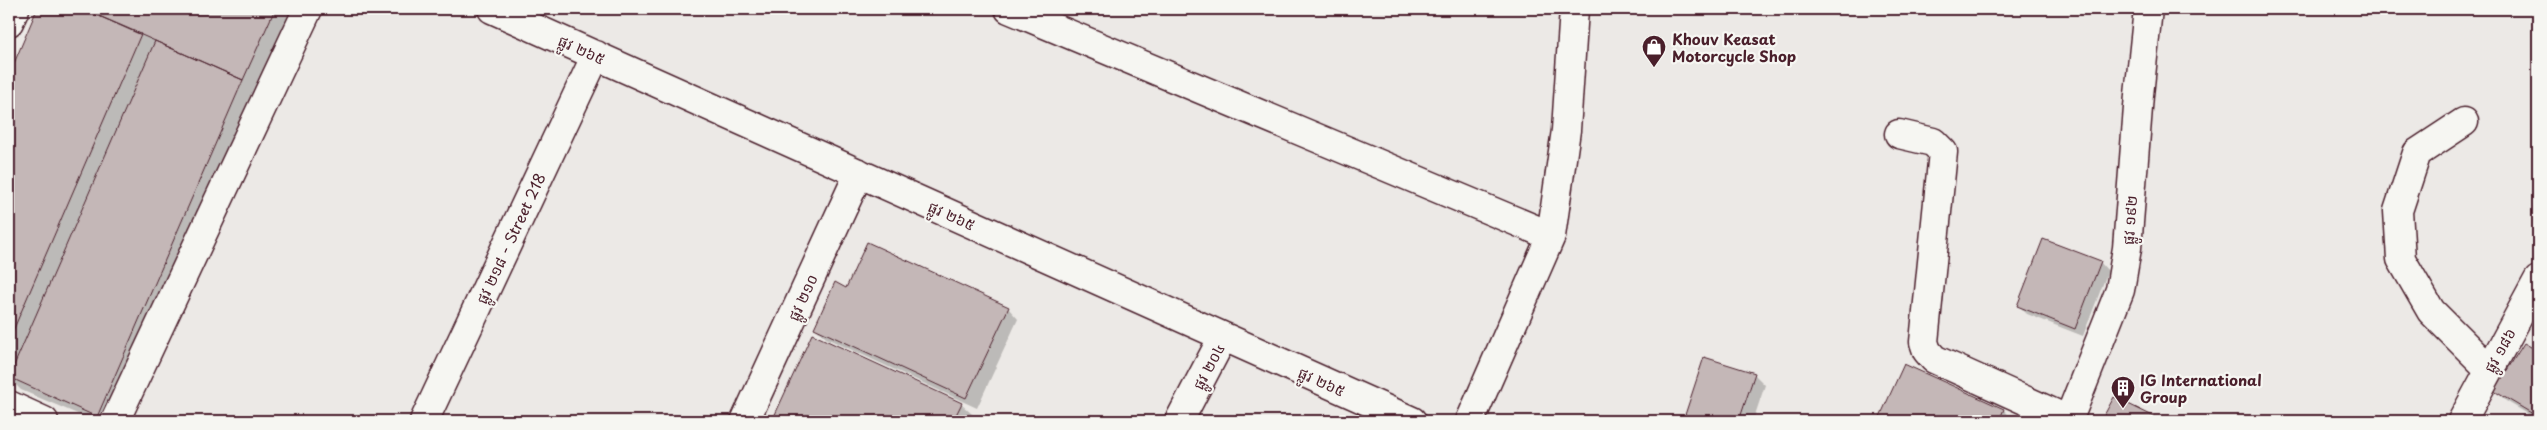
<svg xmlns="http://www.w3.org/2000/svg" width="2547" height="430" font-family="'Playpen Sans','Noto Sans Khmer',sans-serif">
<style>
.shadow{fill:#0003}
.building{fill:#c4b7b7;stroke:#4a1f2b}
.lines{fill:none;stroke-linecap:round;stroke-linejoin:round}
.minor-casing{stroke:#4a1f2b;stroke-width:31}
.minor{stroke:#f6f6f2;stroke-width:28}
.labels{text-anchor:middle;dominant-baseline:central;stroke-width:4.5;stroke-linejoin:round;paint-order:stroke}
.poi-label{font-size:15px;font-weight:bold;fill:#4a1f2b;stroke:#f6f6f2;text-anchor:start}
.street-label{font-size:15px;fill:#4a1f2b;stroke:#f6f6f2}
</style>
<rect width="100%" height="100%" fill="#ece9e6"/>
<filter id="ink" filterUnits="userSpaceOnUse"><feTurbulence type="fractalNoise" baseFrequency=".02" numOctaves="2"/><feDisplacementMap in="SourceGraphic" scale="10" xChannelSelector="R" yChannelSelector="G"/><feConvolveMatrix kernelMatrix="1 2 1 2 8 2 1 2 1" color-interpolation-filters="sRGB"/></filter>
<g filter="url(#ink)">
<path class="shadow" d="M40 9H292L111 421H94L21 390 9 378V81Z
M2100 262 2108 271 2083 336 2027 314 2019 306Z
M1008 308 1018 319 977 408 826 338 815 328Z
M813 336 961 404 973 415 970 421H773Z
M2524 344 2538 353V420L2506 401 2496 391Z
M1705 358 1754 374 1765 385 1753 421H1684Z
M1905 366 2004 410 2014 421H1880Z
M2114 398 2160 421H2103Z"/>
<path class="building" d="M37 9H83L141 34 9 340V75Z
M83 9H275L243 80Z
M155 41 243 80 97 417 9 377Z
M2043 239 2101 261 2075 329 2017 306Z
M867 242 1009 307 966 398 814 328 835 282 846 288Z
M812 334 962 403 953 421H772Z
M2524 343 2538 351V417L2494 391Z
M1704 357 1755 373 1739 421H1683Z
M1904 364 2004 409 1999 421H1878Z
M2114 397 2163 421H2101Z"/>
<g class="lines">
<defs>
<path id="minor" d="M492 9 1412 421
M1009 9 1551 236
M9 22 15 9
M2464 122 2417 153 2398 211 2401 259 2431 311 2489 369
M1899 134 1933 142 1943 152 1924 342 1927 351 1934 359 2069 420
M9 405 44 421
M115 421 308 9
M424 421 596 55
M745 421 859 173
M1179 421 1223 337
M1470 421 1551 236 1566 130 1574 9
M2068 421 2120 290 2127 248 2139 95 2148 9
M2462 421 2538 280"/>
</defs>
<use href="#minor" class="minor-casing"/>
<use href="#minor" class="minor"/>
</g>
</g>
<defs>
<symbol id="shop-pin" viewBox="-11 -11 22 30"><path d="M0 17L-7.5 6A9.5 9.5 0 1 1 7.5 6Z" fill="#4a1f2b" stroke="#f6f6f2"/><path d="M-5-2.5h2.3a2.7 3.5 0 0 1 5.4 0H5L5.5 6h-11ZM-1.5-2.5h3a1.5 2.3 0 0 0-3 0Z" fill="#fff"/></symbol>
<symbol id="building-pin" viewBox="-11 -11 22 30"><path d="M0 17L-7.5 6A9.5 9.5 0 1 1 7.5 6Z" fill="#4a1f2b" stroke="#f6f6f2"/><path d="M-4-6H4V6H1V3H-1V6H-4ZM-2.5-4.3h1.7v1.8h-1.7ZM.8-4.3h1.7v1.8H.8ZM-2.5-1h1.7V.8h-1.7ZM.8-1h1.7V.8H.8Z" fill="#fff"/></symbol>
</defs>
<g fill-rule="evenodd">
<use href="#shop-pin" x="1640" y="33" width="28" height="38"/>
<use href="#building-pin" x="2109" y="374" width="28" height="38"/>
</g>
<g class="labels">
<g class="poi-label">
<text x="1672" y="38">Khouv Keasat<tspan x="1672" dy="17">Motorcycle Shop</tspan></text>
<text x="2140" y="379">IG International<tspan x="2140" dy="17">Group</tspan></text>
</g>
<g class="street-label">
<text transform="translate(582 49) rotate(24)">ផ្លូវ ២៦៥</text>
<text transform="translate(952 215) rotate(24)">ផ្លូវ ២៦៥</text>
<text transform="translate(2129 220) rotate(-86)">ផ្លូវ ១៩២</text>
<text transform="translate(510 238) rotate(-65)">ផ្លូវ ២១៨ - Street 218</text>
<text transform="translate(802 297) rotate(-65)">ផ្លូវ ២១០</text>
<text transform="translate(2499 350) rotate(-61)">ផ្លូវ ១៨៦</text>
<text transform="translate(1208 366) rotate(-62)">ផ្លូវ ២០៤</text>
<text transform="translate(1322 381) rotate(24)">ផ្លូវ ២៦៥</text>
</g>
</g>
<rect width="2547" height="430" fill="none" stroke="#f6f6f2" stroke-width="30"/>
<rect x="15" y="15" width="2517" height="400" fill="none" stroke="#4a1f2b" stroke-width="2" filter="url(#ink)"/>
</svg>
